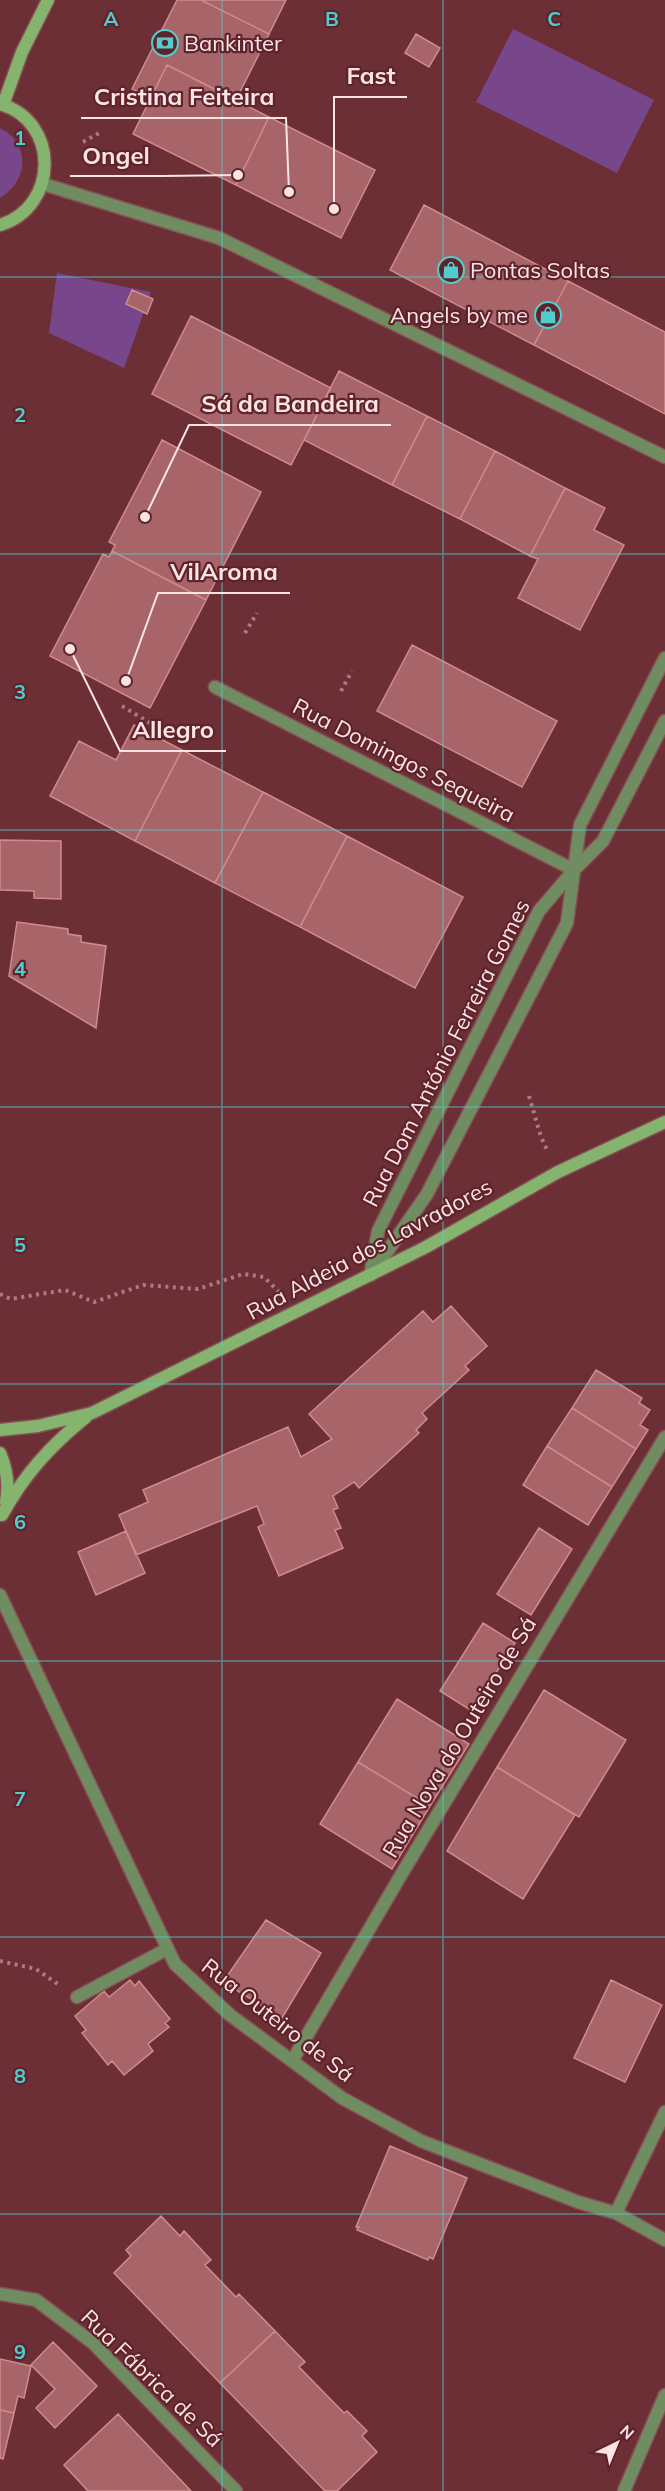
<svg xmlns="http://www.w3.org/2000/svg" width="665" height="2491" font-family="Mulish,sans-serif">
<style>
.grass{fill:#78468b}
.building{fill:#a76569;stroke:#d18a8e;stroke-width:1.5}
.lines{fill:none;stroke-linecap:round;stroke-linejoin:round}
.lane-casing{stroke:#865055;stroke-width:15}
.street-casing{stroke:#865055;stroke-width:15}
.secondary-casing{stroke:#865055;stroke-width:15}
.path{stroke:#a97c80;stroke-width:4;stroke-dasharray:3 4.5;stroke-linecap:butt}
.lane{stroke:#6f8d61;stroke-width:12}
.street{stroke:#6f8d61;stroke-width:12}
.secondary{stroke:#84b46e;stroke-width:12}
.grid{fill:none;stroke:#52cdce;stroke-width:1.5;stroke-opacity:0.55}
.labels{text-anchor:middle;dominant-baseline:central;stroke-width:4.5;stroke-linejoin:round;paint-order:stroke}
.poi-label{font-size:22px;fill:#fce4e5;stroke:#5f242b;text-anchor:start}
.street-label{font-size:22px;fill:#fce4e5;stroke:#5f242b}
.grid-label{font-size:20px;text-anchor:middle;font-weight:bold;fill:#52cdce;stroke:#5f242b;stroke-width:4.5;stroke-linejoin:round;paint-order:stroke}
.leader{fill:none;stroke:#fce4e5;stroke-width:2}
.callout-dot{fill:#fce4e5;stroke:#5f242b;stroke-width:2}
.callout-label{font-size:24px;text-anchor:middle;font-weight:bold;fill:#fce4e5;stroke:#5f242b;stroke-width:4.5;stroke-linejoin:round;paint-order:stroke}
</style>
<rect width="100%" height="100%" fill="#6c2f35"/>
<path class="grass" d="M513 29 654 100 617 173 476 102Z
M0 128C31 143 29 181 0 198Z
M57 273 151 292 124 368 49 333Z"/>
<path class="building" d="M177 0H201L269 34 236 100 167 65 151 98 132 89Z
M201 0H286L269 34Z
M416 34 440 48 429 67 405 53Z
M167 65 269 117 236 185 133 134Z
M269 117 375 170 341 238 236 185Z
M424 205 568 281 534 345 390 270Z
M568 281 665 332V414L534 345Z
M132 290 153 299 147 314 126 304Z
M191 316 331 388 291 465 152 394Z
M339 371 427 416 392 485 304 440Z
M427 416 495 451 460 519 392 485Z
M162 440 261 492 206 600 112 551 115 545 109 542Z
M495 451 565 488 530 556 460 519Z
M565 488 605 508 594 530 624 545 580 630 518 598 538 559 530 556Z
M112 551 206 600 150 708 50 656 103 554 109 557Z
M412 645 557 721 522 787 377 711Z
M134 725 182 750 135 841 50 796 79 741 116 760Z
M182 750 263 792 215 883 135 841Z
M263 792 347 836 300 927 215 883Z
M347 836 463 897 415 988 300 927Z
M0 840 61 841V899L34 898V891L0 890Z
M17 922 68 929V934L81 936V942L106 946 96 1028 9 976Z
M451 1306 487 1346 465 1366 469 1370 422 1413 427 1419 416 1430 419 1433 359 1488 354 1482 333 1496 338 1508 333 1510 341 1528 335 1530 343 1548 279 1576 258 1527 264 1524 257 1506 136 1555 119 1515 148 1502 143 1490 288 1427 301 1457 332 1439 309 1414 423 1311 433 1322Z
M596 1370 642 1398 639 1403 650 1410 640 1425 648 1430 636 1449 572 1408Z
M572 1408 636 1449 612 1487 547 1446Z
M547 1446 612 1487 588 1525 523 1485Z
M539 1528 572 1549 531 1615 497 1594Z
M126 1531 145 1573 96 1595 78 1552Z
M483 1623 515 1643 472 1711 440 1691Z
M544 1690 626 1740 579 1817 497 1767Z
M397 1699 469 1744 430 1806 358 1762Z
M358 1762 430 1806 392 1869 320 1824Z
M497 1767 575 1815 523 1899 447 1851Z
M266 1920 321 1953 282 2018 223 1982Z
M130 1980 135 1986 139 1981 170 2019 165 2023 169 2027 148 2044 153 2051 124 2075 112 2061 108 2065 82 2033 86 2030 75 2016 104 1991 109 1997Z
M611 1980 662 2005 625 2082 574 2058Z
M390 2146 467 2178 433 2259 429 2257 428 2260 357 2230 359 2227H356Z
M161 2216 180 2236 184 2231 211 2260 205 2265 236 2297 239 2294 275 2331 220 2383 114 2273 131 2256 126 2250Z
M275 2331 305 2362 299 2367 344 2413 347 2411 367 2431 362 2436 377 2452 337 2491H325L220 2383Z
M53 2342 97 2386 55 2428 36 2408 55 2389 31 2365Z
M0 2359 31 2366 24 2398 18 2396 14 2413 0 2410Z
M0 2410 14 2413 3 2459 0 2458Z
M118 2414 191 2491H88L64 2465Z"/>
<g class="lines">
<defs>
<path id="lane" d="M77 1997 167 1949"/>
<path id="street" d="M43 184 219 238 665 457
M215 687 574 870
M371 1271 378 1231 539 911 574 870 603 841 665 721
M371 1275 427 1194 567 923 580 825 665 658
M0 1595 175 1964 230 2015 342 2098 421 2141 578 2202 616 2213 665 2240
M292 2061 401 1875 665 1437
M616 2213 665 2112
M0 2294 36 2300 93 2343 236 2491
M624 2491 665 2395"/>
<path id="secondary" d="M0 104C60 121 59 207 0 225
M3 105 22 52 48 0
M0 1430 38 1426 92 1413 426 1247 558 1172 665 1122
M0 1453C7 1469 9 1485 6 1502
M2 1515C24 1475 50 1446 86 1417"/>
</defs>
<use href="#lane" class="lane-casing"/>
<use href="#street" class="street-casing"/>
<use href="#secondary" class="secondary-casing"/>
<path class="path" d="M83 142 99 133
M245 633 257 613
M341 691 352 671
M122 706 173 737
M529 1096 541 1137 548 1152
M0 1294 11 1299 65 1290 94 1302 143 1285 198 1289 243 1274 264 1277 280 1293
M0 1961 36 1969 59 1985"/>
<use href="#lane" class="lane"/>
<use href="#street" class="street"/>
<use href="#secondary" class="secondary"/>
</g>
<path class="grid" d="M222 0V2491M443 0V2491M0 277H665M0 554H665M0 830H665M0 1107H665M0 1384H665M0 1661H665M0 1937H665M0 2214H665"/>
<defs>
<symbol id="bank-ring" viewBox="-11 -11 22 22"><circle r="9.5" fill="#5f242b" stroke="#52cdce" stroke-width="1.5"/><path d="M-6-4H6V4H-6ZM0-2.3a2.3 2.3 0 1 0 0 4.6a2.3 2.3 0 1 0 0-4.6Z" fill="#52cdce"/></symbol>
<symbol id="shop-ring" viewBox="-11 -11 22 22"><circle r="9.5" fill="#5f242b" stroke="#52cdce" stroke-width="1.5"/><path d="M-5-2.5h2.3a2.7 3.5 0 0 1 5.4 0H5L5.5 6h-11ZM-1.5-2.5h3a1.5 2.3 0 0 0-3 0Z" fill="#52cdce"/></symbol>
</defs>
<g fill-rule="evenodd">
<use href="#bank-ring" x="150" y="28" width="30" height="30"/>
<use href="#shop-ring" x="436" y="255" width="30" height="30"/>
<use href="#shop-ring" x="533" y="300" width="30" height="30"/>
</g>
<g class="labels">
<g class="poi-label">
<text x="184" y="43">Bankinter</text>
<text x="470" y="270">Pontas Soltas</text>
<text x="528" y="315" text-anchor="end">Angels by me</text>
</g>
<g class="street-label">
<text transform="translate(404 760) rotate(27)">Rua Domingos Sequeira</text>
<text transform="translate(446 1053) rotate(-63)">Rua Dom António Ferreira Gomes</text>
<text transform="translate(369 1249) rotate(-28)">Rua Aldeia dos Lavradores</text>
<text transform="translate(459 1737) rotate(-59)">Rua Nova do Outeiro de Sá</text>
<text transform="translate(278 2020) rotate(38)">Rua Outeiro de Sá</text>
<text transform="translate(152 2378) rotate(44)">Rua Fábrica de Sá</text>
</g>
</g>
<g class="grid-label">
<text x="111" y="26">A</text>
<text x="332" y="26">B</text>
<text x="554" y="26">C</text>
<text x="20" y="145">1</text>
<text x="20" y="422">2</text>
<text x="20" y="699">3</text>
<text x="20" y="976">4</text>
<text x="20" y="1252">5</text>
<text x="20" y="1529">6</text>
<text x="20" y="1806">7</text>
<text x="20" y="2083">8</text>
<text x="20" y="2359">9</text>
</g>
<path class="leader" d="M334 209L334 97H407M289 192L286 118H81M238 175L162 176H70M145 517L189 425H391M126 681L158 593H290M70 649L120 751H226"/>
<g class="callout-dot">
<circle cx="334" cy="209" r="6"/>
<circle cx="289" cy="192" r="6"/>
<circle cx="238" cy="175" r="6"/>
<circle cx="145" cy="517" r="6"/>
<circle cx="126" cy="681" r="6"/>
<circle cx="70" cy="649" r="6"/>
</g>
<g class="callout-label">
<text x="371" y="84">Fast</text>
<text x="184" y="105">Cristina Feiteira</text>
<text x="116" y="164">Ongel</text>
<text x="290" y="412">Sá da Bandeira</text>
<text x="224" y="580">VilAroma</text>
<text x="173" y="738">Allegro</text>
</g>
<g transform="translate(617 2443) rotate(43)" stroke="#5f242b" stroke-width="4.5" paint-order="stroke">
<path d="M0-4.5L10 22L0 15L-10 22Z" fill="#fce4e5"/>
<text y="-9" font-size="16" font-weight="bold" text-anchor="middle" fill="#fce4e5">N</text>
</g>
</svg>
